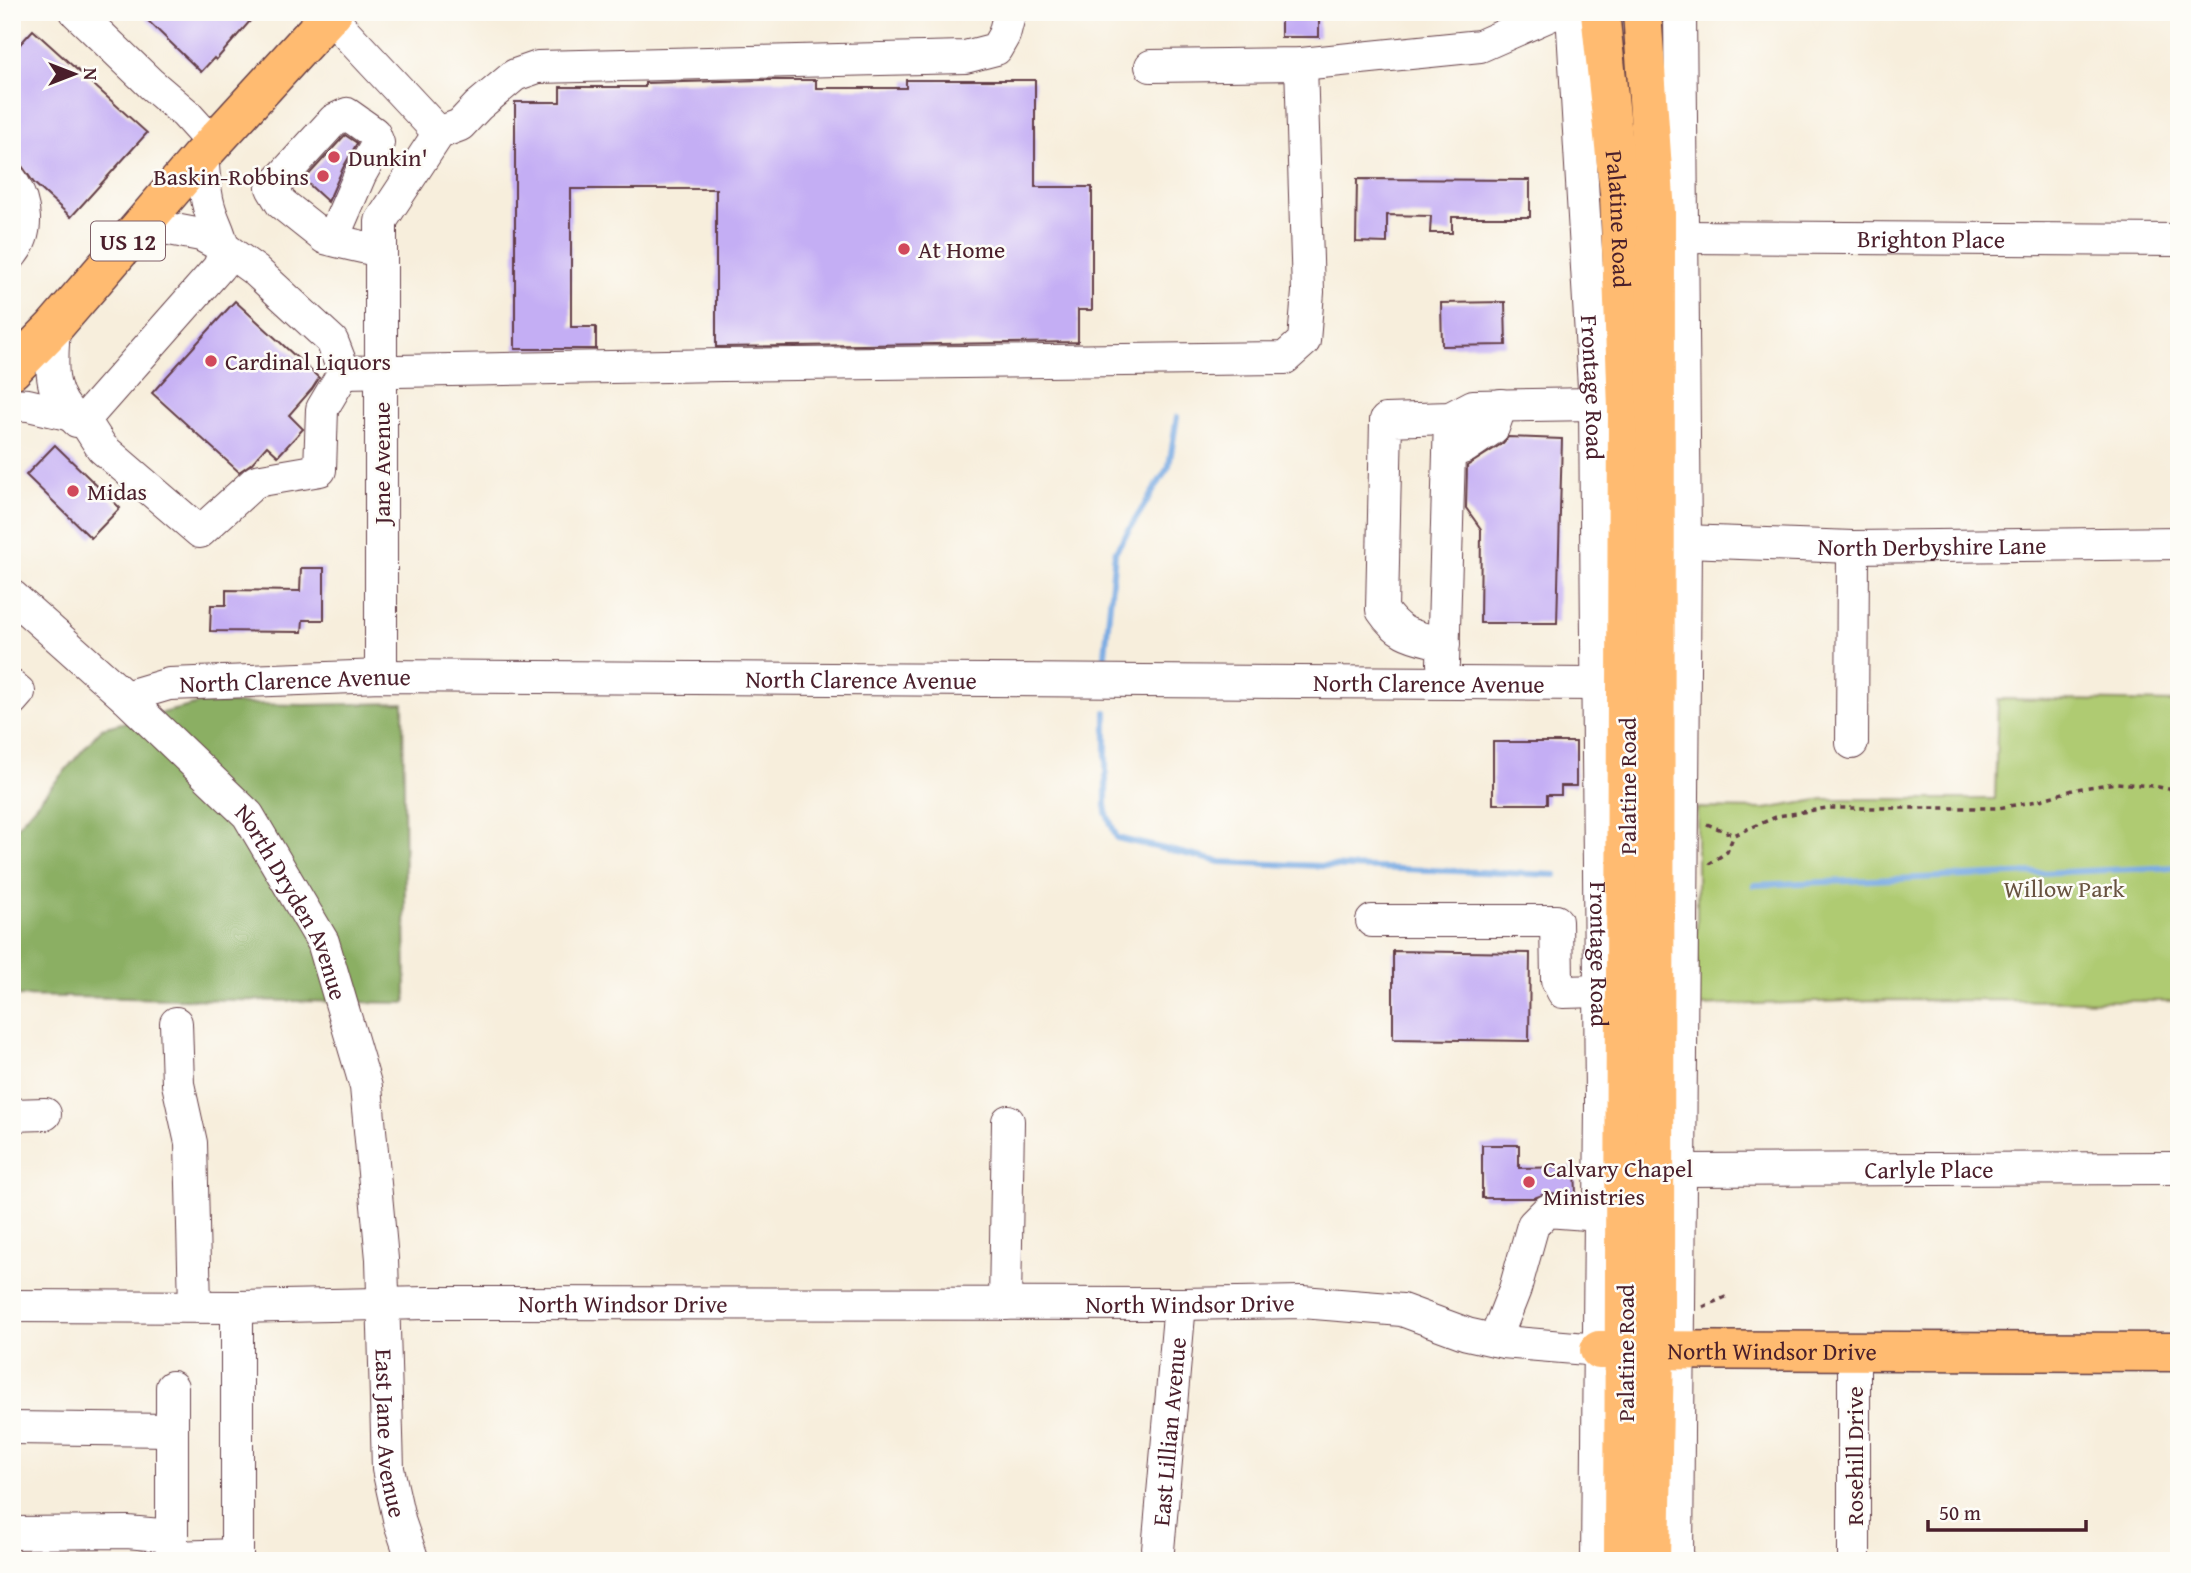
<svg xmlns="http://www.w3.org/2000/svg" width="2191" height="1573" font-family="'Gentium Book Plus',serif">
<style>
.green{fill:#afcb72;stroke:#7c754e;stroke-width:2}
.forest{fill:#8baf64;stroke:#6a6748;stroke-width:2}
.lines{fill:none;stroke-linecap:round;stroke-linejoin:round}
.stream{stroke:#76a9e2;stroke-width:6}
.building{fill:#c4aef4}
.minor-casing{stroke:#643e46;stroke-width:34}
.major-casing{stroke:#643e46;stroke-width:41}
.highway-casing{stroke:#643e46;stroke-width:41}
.path{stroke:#643e46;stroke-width:3.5;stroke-dasharray:5 5;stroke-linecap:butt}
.minor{stroke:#fff;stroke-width:32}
.major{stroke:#ffbb71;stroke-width:38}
.highway{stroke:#ffbb71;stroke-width:38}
.poi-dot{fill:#d1495b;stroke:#fdfcf7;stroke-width:2.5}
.labels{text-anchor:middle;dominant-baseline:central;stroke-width:5;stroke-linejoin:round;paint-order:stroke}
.shield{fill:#fdfcf7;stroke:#806168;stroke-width:2}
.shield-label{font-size:23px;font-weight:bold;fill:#4a1f2b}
.poi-label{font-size:24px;fill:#4a1f2b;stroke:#fdfcf7;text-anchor:start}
.street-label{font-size:24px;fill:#4a1f2b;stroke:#fdfcf7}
.park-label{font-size:24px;fill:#685340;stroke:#fdfcf7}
</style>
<rect width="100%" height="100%" fill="#fdfcf7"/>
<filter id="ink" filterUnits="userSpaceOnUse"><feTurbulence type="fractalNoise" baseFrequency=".0143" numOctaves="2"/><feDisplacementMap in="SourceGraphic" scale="14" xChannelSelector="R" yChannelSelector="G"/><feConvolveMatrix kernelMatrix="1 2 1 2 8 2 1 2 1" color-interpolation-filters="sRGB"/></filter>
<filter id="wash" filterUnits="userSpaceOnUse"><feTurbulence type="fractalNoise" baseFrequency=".00686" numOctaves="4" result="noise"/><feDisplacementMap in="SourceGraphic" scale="28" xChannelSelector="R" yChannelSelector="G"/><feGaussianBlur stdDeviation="1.57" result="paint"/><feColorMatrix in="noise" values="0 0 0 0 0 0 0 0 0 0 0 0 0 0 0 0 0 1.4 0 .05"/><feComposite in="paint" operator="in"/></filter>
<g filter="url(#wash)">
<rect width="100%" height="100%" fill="#f7eedc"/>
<path class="green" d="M1998 699 2179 702V1001L1876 1000 1697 1006V808L1765 809 1824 799H1995Z"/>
<path class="forest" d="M202 703 304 705 403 703 406 1003 12 996V832L102 728Z"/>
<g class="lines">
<path class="stream" d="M1104 665 1115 552 1169 466 1177 417
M1106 712V812L1117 838 1221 862 1556 875
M1754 885 2179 867"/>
</g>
<g id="blocks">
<path class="building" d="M139 12H258L216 60 214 58 201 72Z
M1281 12H1319V37H1281Z
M33 30 147 133 71 217 34 183 22 166 12 163V53Z
M761 80H816V88H906V80H1035V187H1092V310H1078V342L716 347V189H571V327H596V349H515V102H560V87H645V83Z
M345 135 357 143 343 168 328 202 304 180Z
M1357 179 1530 180V217H1452V233H1430L1431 216 1387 215V243L1356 242Z
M235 301 319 378 312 389 289 415 303 429 278 456 267 446 252 463 239 472 152 393Z
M1505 302 1506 345 1442 346 1441 303Z
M1508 437 1562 439 1557 623H1480L1481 529 1466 508 1467 466 1503 443Z
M55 445 120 508 91 538 26 475Z
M301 568H324V620H303L302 632 210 631 211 605H226V590L300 591Z
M1493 742H1576V786H1561V795H1547V804H1493Z
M1393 951 1530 953 1529 1041 1393 1039Z
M1482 1145H1519V1168L1575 1167 1576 1195 1548 1193 1534 1198H1482Z"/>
</g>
</g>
<g filter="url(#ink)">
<use href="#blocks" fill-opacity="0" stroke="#643e46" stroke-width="2"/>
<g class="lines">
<defs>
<g id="minor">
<path d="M76 12 151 84 185 113 214 145"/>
<path d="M326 12 439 133"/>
<path id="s1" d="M1572 12 1595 404 1601 1101 1597 1561"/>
<path d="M1151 66 1301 64 1480 46 1557 12"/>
<path d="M439 133 460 125 478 106 515 75 538 67 965 57 996 49 1004 35 1010 12"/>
<path d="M12 181C26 204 30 232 12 254"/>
<path d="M143 224 201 235 223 247 256 271 332 341 344 372 722 365 1285 358 1304 341 1308 292 1301 64"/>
<path id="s2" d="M1683 237 2179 240"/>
<path d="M332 240 360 175 378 143 374 133 347 114 334 120 272 188 281 203 325 238C344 243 362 247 381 251"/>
<path d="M54 327C52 366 46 392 77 421L84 420 219 267C229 243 215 229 209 207 204 190 204 173 202 155"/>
<path d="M12 404 28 405 71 415"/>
<path d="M84 420 102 448 200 532 256 481 320 470 322 409 344 372"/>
<path d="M1450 452 1465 447 1493 428 1501 405"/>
<path id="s3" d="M1685 541 1853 547 2179 543"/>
<path id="s4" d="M12 596 125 697 248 815 323 942 366 1087 382 1259 388 1469 400 1523 413 1561"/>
<path d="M1444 644C1415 636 1400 637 1382 610L1386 420 1450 418 1473 406 1595 404"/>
<path d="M1443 664 1450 418"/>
<path d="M381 676V221L439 133"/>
<path d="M12 686 19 692 12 700"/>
<path id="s5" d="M125 697 169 684 381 676 1599 684"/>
<path d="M1852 743 1853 547"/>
<path d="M1372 921H1556L1557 980 1563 992 1600 991"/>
<path d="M176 1023 178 1084 191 1143 195 1306"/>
<path d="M12 1115 45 1114"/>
<path id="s6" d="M1681 1170 2179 1168"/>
<path d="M1005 1304 1008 1121"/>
<path id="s7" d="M12 1306 237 1307 427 1303 1180 1304 1302 1302 1402 1310 1467 1334 1503 1342 1599 1350"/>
<path d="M237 1307V1561"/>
<path d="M1495 1340 1515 1289 1533 1225 1547 1211 1600 1215"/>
<path d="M1854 1352V1561"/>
<path d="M172 1387V1561"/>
<path d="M12 1428 172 1430"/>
<path d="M12 1533 127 1532 172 1536"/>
<path d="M172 1557 237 1555"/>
<path id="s8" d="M1157 1561 1180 1304"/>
<path d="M1677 1561 1685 541 1680 12"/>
</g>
<g id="major">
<path d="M12 370 54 327 202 155 333 12"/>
<path id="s9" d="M1599 1350 2179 1352"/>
</g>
<g id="highway">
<path id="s10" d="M1600 12 1619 193 1627 408 1623 1561"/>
<path d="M1642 12 1656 213 1655 1350 1651 1561"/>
</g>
</defs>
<use href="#minor" class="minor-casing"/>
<use href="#major" class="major-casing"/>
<use href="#highway" class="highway-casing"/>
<path class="path" d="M1707 824 1734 835 1778 816 1827 808H1998L2037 801 2076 789 2116 783 2153 786 2179 791
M1709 864 1727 852 1734 835
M1703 1307 1730 1295"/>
<use href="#minor" class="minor"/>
<use href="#major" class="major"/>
<use href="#highway" class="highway"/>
</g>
</g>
<g class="poi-dot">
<circle cx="334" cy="157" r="7"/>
<circle cx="323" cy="176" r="7"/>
<circle cx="904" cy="249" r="7"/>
<circle cx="211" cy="361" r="7"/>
<circle cx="73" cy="491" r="7"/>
<circle cx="1529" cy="1182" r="7"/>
</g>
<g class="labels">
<rect class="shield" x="91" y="221.5" width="74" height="39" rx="5"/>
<g class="shield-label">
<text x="128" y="241">US 12</text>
</g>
<g class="poi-label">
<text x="348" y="157">Dunkin'</text>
<text x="309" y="176" text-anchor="end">Baskin-Robbins</text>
<text x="918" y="249">At Home</text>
<text x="225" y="361">Cardinal Liquors</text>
<text x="87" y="491">Midas</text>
<text x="1543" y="1168">Calvary Chapel<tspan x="1543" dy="28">Ministries</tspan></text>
</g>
<g class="street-label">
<text stroke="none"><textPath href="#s10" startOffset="208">Palatine Road</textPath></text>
<text stroke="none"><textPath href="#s2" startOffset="248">Brighton Place</textPath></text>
<text stroke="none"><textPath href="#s1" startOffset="376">Frontage Road</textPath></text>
<text transform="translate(381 463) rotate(-90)">Jane Avenue</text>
<text stroke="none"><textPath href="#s3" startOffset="247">North Derbyshire Lane</textPath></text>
<text stroke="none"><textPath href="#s5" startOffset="738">North Clarence Avenue</textPath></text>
<text stroke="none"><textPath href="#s5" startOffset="172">North Clarence Avenue</textPath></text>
<text stroke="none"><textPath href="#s5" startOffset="1306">North Clarence Avenue</textPath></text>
<text transform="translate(1627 786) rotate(-90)">Palatine Road</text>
<text stroke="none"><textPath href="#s4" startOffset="420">North Dryden Avenue</textPath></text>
<text stroke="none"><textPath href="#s1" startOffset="943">Frontage Road</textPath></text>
<text stroke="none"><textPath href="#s6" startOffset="248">Carlyle Place</textPath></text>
<text stroke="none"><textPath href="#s7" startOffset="1178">North Windsor Drive</textPath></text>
<text stroke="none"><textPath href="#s7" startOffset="611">North Windsor Drive</textPath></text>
<text stroke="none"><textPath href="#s9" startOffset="173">North Windsor Drive</textPath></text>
<text transform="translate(1625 1353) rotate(-90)">Palatine Road</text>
<text stroke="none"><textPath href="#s4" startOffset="968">East Jane Avenue</textPath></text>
<text stroke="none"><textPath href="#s8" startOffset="130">East Lillian Avenue</textPath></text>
<text transform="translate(1854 1456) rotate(-90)">Rosehill Drive</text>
</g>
<g class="park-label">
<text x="2064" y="888">Willow Park</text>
</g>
</g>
<rect width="2191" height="1573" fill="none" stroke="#fdfcf7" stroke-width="42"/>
<g transform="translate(74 74) rotate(90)" stroke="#fdfcf7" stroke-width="5" paint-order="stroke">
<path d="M0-5L12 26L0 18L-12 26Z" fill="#4a1f2b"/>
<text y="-10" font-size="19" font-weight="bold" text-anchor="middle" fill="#4a1f2b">N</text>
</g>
<path d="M1928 1520v10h158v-10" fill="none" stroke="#4a1f2b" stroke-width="3.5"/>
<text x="1939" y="1520" font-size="21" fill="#4a1f2b" stroke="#fdfcf7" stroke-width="5" paint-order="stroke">50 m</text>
</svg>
